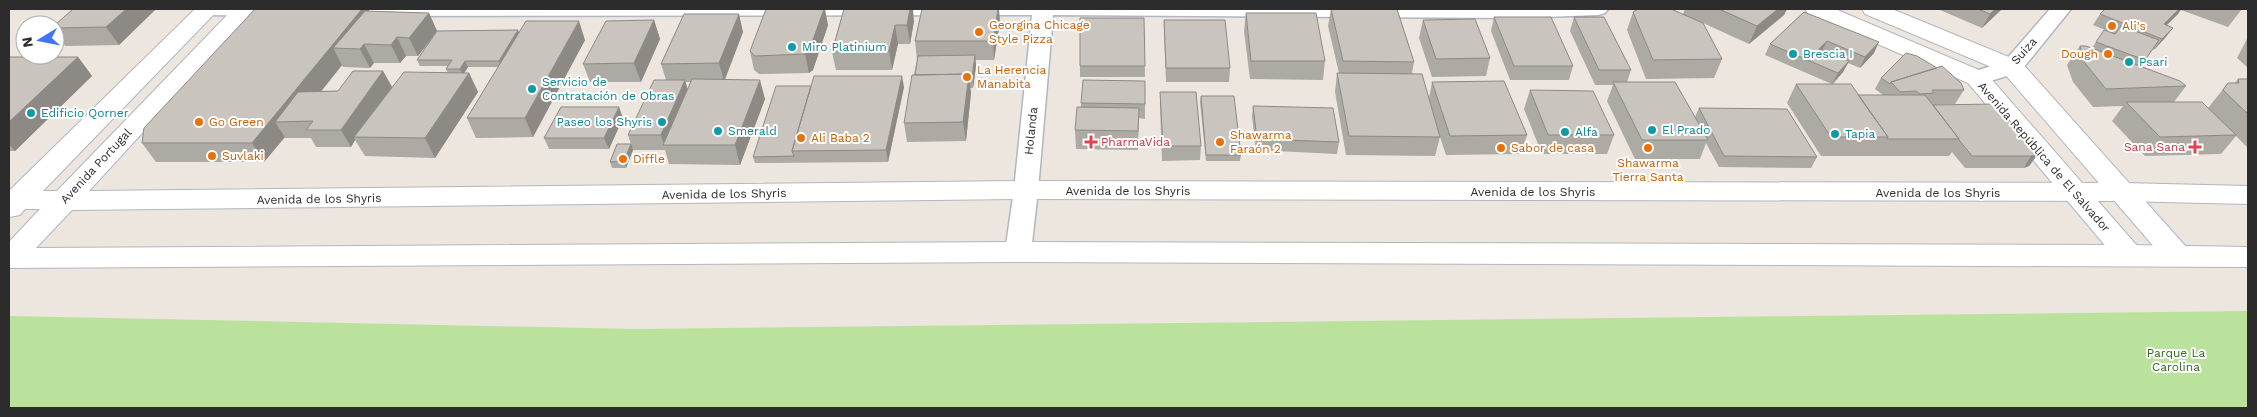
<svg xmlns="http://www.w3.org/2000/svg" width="2257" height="417" font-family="'Work Sans',sans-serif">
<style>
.green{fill:#bae29c}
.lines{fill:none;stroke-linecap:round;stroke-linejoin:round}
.minor-casing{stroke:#b2b6bf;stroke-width:3}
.tertiary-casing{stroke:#b2b6bf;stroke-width:2}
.secondary-casing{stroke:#b2b6bf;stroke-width:2}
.minor{fill:#fff;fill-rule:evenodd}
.tertiary{fill:#fff;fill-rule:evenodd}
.secondary{fill:#fff;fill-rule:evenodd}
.wall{fill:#ada9a3;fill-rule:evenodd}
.shaded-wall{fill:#8d8984}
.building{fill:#c9c4bd;stroke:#8d8984}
.food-dot{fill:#e8710a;stroke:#fff;stroke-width:2}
.culture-dot{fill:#0f9aa8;stroke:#fff;stroke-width:2}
.health-dot{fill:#e0444e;stroke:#fff;stroke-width:2}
.labels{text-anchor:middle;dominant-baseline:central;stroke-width:4;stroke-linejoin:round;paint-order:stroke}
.food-label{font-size:12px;fill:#c56008;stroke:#fff;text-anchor:start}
.culture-label{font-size:12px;fill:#0d838f;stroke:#fff;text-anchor:start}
.street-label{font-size:12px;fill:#2c2c2c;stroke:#fff}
.health-label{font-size:12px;fill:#be3a42;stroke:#fff;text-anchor:start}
.park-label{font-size:12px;fill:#33691c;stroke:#fff}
</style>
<rect width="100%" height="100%" fill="#ede6df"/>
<path class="green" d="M2248 311V408H9V316L636 329Z"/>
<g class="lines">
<defs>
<path id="minor" d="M198 9H277L278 10 275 14 268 16 208 15 201 13Z
M326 9H1608L1605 13 1598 15 1516 18 1053 15 1038 190 1031 252 1027 258 1018 261 1009 258 1005 252 1014 190 1032 15 335 16 328 14Z
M2050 9H2071L2020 72 1977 85 1969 83 1966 78 1969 73 2004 62Z"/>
<path id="tertiary" d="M1805 9H1835L1986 73 2139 248 2143 255 2139 262 2129 265 2119 262 1968 83 1808 14Z
M1862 9H1892L2021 62 2188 249 2192 256 2188 263 2178 266 2168 263 2003 72 1865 14Z"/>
<path id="secondary" d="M195 9H219L43 191H57L233 9H256L89 191 1026 181 2122 183 2248 186V204L2122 201 1026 199 72 210 36 248 1018 242 2129 245 2248 247V267L1018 262 9 268V242L40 209H25L20 215 9 217V191Z"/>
</defs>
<use href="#minor" class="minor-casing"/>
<use href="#tertiary" class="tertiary-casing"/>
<use href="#secondary" class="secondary-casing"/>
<use href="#minor" class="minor"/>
<use href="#tertiary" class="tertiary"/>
<use href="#secondary" class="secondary"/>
</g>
<path class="wall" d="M156 9 119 45 65 46 55 32V25Z
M255 9H368L370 12 429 13 437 31 518 30 519 33 585 40 533 137 476 138 467 118 498 67H468L464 73H469L478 92 435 158 365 156 355 140 351 147H316L311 138H285V137L264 162H156L142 143ZM432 38 417 60 420 66H448L446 69 448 73 392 87 383 71 338 91H321L342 65 343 67 370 68 374 63H400L406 56H418Z
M844 9 914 21 910 44H898L892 70H836L832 52Z
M1331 9 1414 62 1412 73 1429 98 1432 82 1527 135 1521 154 1446 155 1438 131 1440 137 1435 156 1346 155 1335 92 1337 73H1339L1328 26Z
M1685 9H1787L1784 15 1749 44 1703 23 1722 59 1714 78 1646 79 1627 30 1633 12 1683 14Z
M1941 9H2002L1982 28 1940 10Z
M2105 9H2242L2228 27 2181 10 2178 14 2166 25 2173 28 2165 38 2154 50 2153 49 2141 66 2186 86 2174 102 2208 108 2228 83H2235L2238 79H2248V148L2236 136 2221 154 2145 156 2112 121 2123 106 2093 107 2073 82 2067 65 2080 46 2092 48 2096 42 2115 34 2093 25 2100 14Z
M1804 12 1874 53 1860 68 1848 63 1843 72 1833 84 1858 95H1883L1875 89 1881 78 1964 90 1955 104 1933 105 2037 155 2029 166 2024 168H1965L1952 152 1949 156H1821L1787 103 1796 84H1832L1765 55 1770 44Z
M1246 13 1325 61 1323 80 1250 79 1244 31Z
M1494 17 1573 66 1569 80H1510L1491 31Z
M1574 17 1631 70 1627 82 1695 117 1699 108 1817 157 1811 168 1719 167 1706 143 1700 159H1635L1607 101 1613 85H1595L1570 31Z
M1144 18 1145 77H1080V66Z
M654 20 660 39 641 82H590L583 64Z
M1164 20 1230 68 1229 82H1166L1164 34Z
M1423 20 1490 58 1486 76 1432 77 1419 38Z
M1000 22 994 60H976V66L973 88H970L971 93 966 141 907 142 904 123 917 60 915 41Z
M828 25 813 70 809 73 759 74 754 70 750 51Z
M743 32 725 80 765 99 740 165 669 164 665 150H633L626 168H612L610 162 631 144 628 135 666 80 661 64ZM685 82H691L688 90Z
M2248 37V68L2237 58Z
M9 57H78L92 76 15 151H9Z
M1145 81V119L1139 118 1138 150 1076 149 1075 130 1081 107V103Z
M904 87 888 162 755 163 753 157Z
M1530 90 1614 135 1607 154H1542L1524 109Z
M1160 92 1201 146 1200 160 1162 161 1160 106Z
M1201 96 1241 155 1240 161H1206L1200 102Z
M1253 106 1339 142 1337 154 1256 150 1252 117Z
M623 118 609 149H549L544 138Z"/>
<path class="shaded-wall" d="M126 9H156L119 45 106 27Z
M362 9H368L375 22 333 48 342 65 297 122H275L285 137 264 162 252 143Z
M824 9H825L828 25 813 70 809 73 805 54Z
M910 9H913L914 21 910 44 907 25Z
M998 9H999L1000 22 994 60 993 41Z
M1778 9H1787L1784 15 1749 44 1757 26Z
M1995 9H2002L1982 28 1990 14Z
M2179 9H2181L2178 14 2157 35 2164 24Z
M429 13 437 31 418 56 409 38Z
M739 14 743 32 724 81 719 63Z
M654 20 660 39 641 82 634 63Z
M579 21 585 40 533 137 525 118Z
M895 25 898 44 892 70 889 51Z
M2173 28 2165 38 2154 50 2162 39Z
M518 30 520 36 501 67 499 61Z
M397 37 406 56 400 63 391 45Z
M1827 41 1821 52 1819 49Z
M1879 42 1874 53 1860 68 1865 57Z
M364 44 374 63 370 68 360 49Z
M975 55 976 66 973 88 972 77Z
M78 57 92 76 15 151 9 144V122Z
M465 61 468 67 463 75 460 69Z
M1849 61 1843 72 1832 84 1838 73Z
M383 71 392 87 354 137 355 140 351 147 341 130Z
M469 73 478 92 435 158 425 138Z
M969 74 971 93 966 141 963 122Z
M902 76 904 87 888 162 886 150Z
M685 80 689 95 664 145 661 135Z
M760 80 765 99 740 165 735 145Z
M619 107 623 118 609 149 604 138Z
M631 144 633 150 626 168 624 161Z
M2037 155 2029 166 2024 168 2031 156Z"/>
<path class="building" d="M73 9H126L106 27 55 28V25Z
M255 9H362L252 143H142L144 128Z
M766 9H824L809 51 805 54 755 56 750 51Z
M844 9H910L907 25H895L889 51 832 52Z
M922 9H998L993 41H915Z
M1331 9H1397L1414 62 1343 61Z
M1638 9H1671L1703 23 1722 59 1653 60 1633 12Z
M1719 9H1778L1757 26Z
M1978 9H1995L1990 14Z
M2105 9H2179L2164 24 2173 28 2162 39 2100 14Z
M365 11 429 13 409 38 397 37 391 45 364 44 360 49 333 48Z
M1804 12 1879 42 1865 57 1827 41 1819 49 1849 61 1838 73 1770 44Z
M1246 13H1316L1325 61H1251Z
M684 14H739L719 63 661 64Z
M1494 17H1551L1573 66H1514Z
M1574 17H1604L1631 70H1599Z
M1080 18H1144L1145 66H1080Z
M1475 19 1490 58 1436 59 1423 20Z
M654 20 634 63 583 64 606 21Z
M1164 20H1225L1230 68H1166Z
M526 21H579L525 118H467Z
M2121 26 2159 40 2145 60 2096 42 2104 30 2115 34Z
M518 30 499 61H465L460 69H446L452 60H417L437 31Z
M2080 46H2086L2180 81 2186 86 2106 89 2085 63Z
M1906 53 1917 56 1937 68 1891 82 1890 84 1881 78Z
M975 55 972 77H969V74L915 75 918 56Z
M9 57H78L9 122Z
M1942 66 1961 83 1964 90H1932L1934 93 1920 94 1916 91 1900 92 1891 82Z
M353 71H383L341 130H306L313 121 275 122 298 92 338 91Z
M404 72 469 73 425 138 354 137Z
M1337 73 1422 74 1440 137 1349 136Z
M969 74 963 122 904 123 912 75Z
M814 76H902L886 150 792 151Z
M692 79 760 80 735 145H663Z
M2238 79H2248V114L2223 90 2228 83H2239Z
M654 80H685L661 135H628Z
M1083 80 1145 81V104L1081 103Z
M1504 81 1527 135 1450 136 1432 82Z
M1613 82H1675L1708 140H1642Z
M1796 84H1851L1888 137H1831Z
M776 86H811L792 151 794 156 753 157Z
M1530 90 1593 91 1614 135H1548Z
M1160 92H1196L1201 146H1163Z
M1858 95H1925L1959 139H1887L1888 137Z
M1201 96H1234L1241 155H1206Z
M2126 102H2202L2236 135 2160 137Z
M1995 104 2035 149 2037 155 2031 156H1972L1959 140V139L1933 105Z
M1253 106 1333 108 1339 142 1257 139Z
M561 107H619L604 138H544Z
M1077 107 1139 108 1138 131 1075 130Z
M1699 108 1787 109 1817 157 1724 156Z
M617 144H631L624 161 610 162Z"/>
<g class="food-dot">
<circle cx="2112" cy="26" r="5"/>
<circle cx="979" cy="32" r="5"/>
<circle cx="2108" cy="54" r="5"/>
<circle cx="967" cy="77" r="5"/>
<circle cx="199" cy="122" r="5"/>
<circle cx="801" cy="138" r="5"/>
<circle cx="1220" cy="142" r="5"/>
<circle cx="1501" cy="148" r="5"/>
<circle cx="1648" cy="148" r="5"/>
<circle cx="212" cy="156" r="5"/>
<circle cx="623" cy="159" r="5"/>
</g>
<g class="culture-dot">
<circle cx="792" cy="47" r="5"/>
<circle cx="1793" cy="54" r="5"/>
<circle cx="2129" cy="62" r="5"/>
<circle cx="532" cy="89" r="5"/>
<circle cx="31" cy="113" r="5"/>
<circle cx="662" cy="122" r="5"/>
<circle cx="1652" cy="130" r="5"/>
<circle cx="718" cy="131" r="5"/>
<circle cx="1565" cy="132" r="5"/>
<circle cx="1835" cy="134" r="5"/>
</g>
<g class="health-dot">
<path d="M1088.5 134.5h5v5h5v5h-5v5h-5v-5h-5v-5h5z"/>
<path d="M2192.5 139.5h5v5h5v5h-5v5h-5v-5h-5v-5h5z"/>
</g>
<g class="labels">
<g class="food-label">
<text x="989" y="25">Georgina Chicage<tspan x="989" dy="14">Style Pizza</tspan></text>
<text x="2122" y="26">Ali's</text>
<text x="2098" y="54" text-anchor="end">Dough</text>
<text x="977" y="70">La Herencia<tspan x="977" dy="14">Manabita</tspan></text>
<text x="209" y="122">Go Green</text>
<text x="1230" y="135">Shawarma<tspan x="1230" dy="14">Faraón 2</tspan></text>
<text x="811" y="138">Ali Baba 2</text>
<text x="1511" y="148">Sabor de casa</text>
<text x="222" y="156">Suvlaki</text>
<text x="633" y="159">Diffle</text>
<text x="1648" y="163" text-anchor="middle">Shawarma<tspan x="1648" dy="14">Tierra Santa</tspan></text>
</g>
<g class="culture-label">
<text x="802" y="47">Miro Platinium</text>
<text x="1803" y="54">Brescia I</text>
<text x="2139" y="62">Psari</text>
<text x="542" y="82">Servicio de<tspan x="542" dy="14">Contratación de Obras</tspan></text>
<text x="41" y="113">Edificio Qorner</text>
<text x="652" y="122" text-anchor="end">Paseo los Shyris</text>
<text x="1662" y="130">El Prado</text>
<text x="728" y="131">Smerald</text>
<text x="1575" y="132">Alfa</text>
<text x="1845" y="134">Tapia</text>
</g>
<g class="street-label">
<text transform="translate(2024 51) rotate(-48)">Suiza</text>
<text transform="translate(1031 131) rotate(-84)">Holanda</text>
<text transform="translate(2044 157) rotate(49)">Avenida República de El Salvador</text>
<text transform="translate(96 166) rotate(-47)">Avenida Portugal</text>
<text x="1128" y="191">Avenida de los Shyris</text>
<text x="1533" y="192">Avenida de los Shyris</text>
<text x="1938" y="193">Avenida de los Shyris</text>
<text transform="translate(724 194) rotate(-1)">Avenida de los Shyris</text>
<text transform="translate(319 199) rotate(-1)">Avenida de los Shyris</text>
</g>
<g class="health-label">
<text x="1101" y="142">PharmaVida</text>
<text x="2185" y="147" text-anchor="end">Sana Sana</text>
</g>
<g class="park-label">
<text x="2176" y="353">Parque La<tspan x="2176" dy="14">Carolina</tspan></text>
</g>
</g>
<rect width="2257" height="417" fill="none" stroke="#2c2c2c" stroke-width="20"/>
<g transform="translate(40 40) rotate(260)"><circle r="24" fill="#ffffff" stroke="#ababab"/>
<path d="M0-4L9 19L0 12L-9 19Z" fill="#4274f6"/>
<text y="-8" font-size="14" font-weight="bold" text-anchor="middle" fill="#2c2c2c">N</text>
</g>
</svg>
